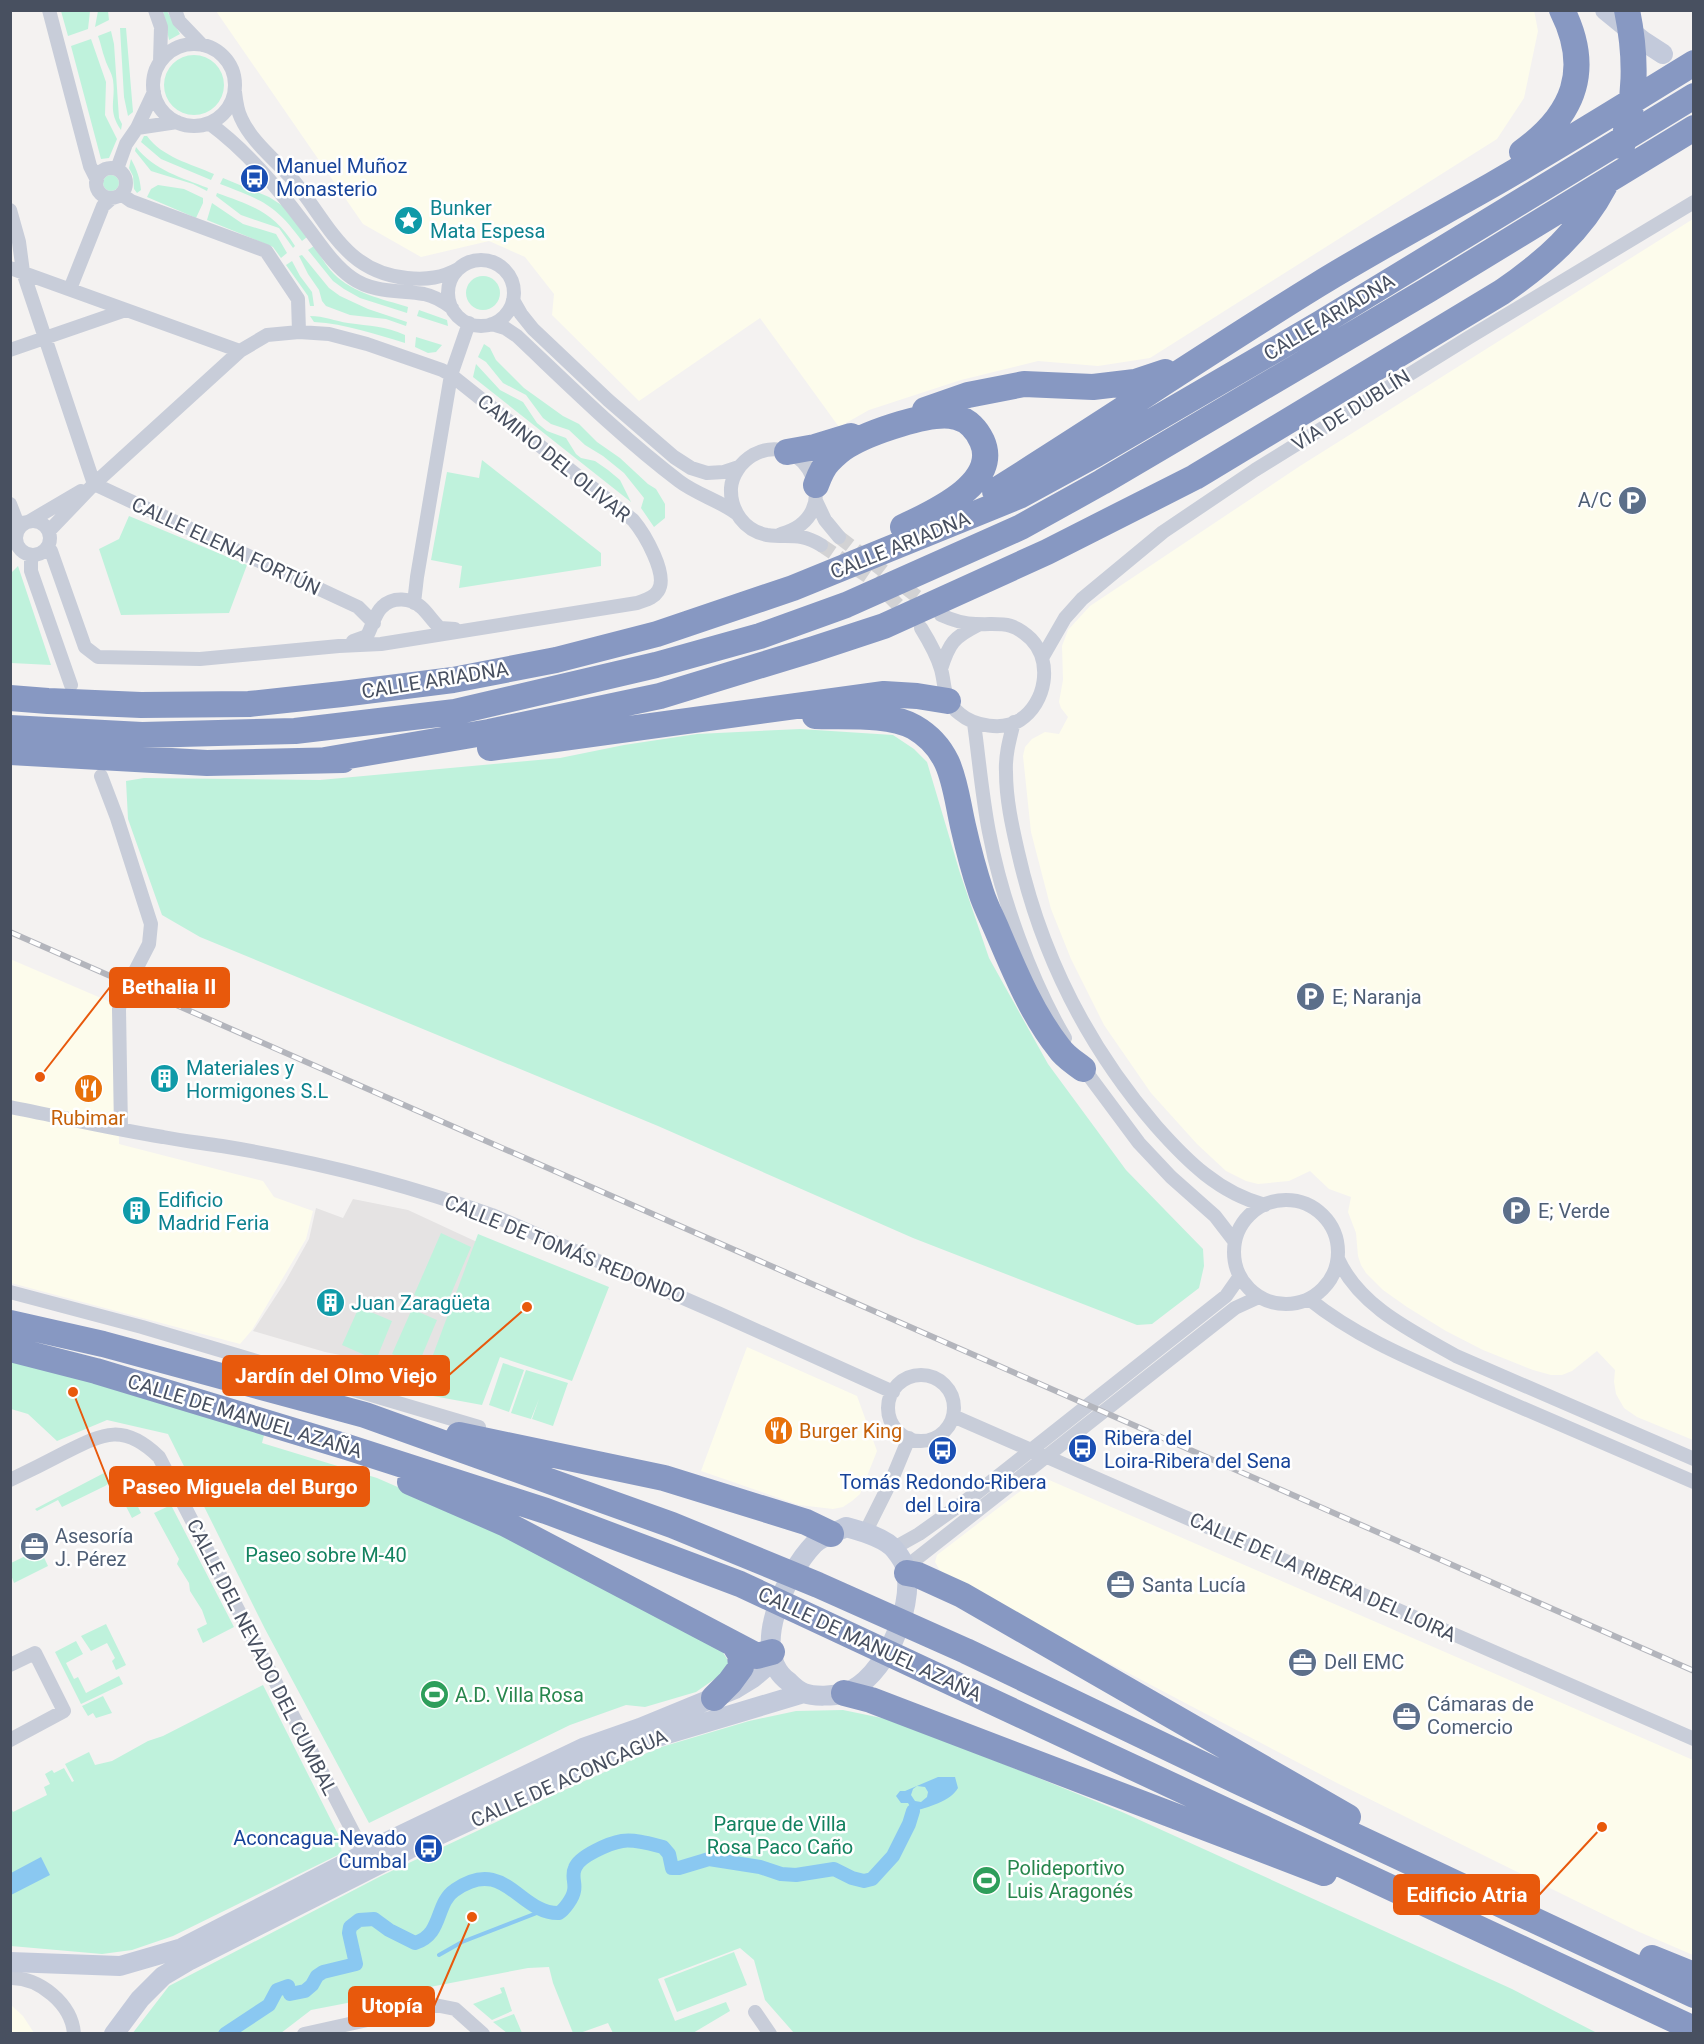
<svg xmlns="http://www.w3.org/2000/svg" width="1704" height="2044" font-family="Roboto,sans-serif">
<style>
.commercial{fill:#fdfcec}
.education{fill:#e5e3e3}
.green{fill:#bff2dc}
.water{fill:#8ac8f1;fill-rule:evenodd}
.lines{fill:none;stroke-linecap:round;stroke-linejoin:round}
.stream{stroke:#8ac8f1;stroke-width:4}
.canal{stroke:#8ac8f1;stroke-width:14}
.street-tunnel{stroke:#d2d2d4;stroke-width:14;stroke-dasharray:14 7;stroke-linecap:butt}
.street{stroke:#c8cdd9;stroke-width:14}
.secondary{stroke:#c3cadb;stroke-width:20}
.highway{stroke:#8798c2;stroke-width:26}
.rail-casing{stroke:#b3b5bc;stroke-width:6}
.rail{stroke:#fff;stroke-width:4;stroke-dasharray:11;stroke-linecap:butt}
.labels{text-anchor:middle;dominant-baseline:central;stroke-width:5;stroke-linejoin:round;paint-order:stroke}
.transit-label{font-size:20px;fill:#164399;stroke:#fff;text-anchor:start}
.culture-label{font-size:20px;fill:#0d838f;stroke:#fff;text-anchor:start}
.street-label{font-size:20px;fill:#485060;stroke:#fff}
.service-label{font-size:20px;fill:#4e5e75;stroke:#fff;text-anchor:start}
.food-label{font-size:20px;fill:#c56008;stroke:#fff}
.park-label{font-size:20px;fill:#12825f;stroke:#fff}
.leisure-label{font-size:20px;fill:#27864d;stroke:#fff;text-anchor:start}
.leader{fill:none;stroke:#e8590c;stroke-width:2}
.callout-dot{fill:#e8590c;stroke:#fff;stroke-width:2}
.callout{fill:#e8590c;stroke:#e8590c;stroke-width:2}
.callout-label{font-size:21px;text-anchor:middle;font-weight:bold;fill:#fff}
</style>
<rect width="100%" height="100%" fill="#f4f2f1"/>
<path class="commercial" d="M1534 10 1538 31 1524 98 1497 139 1150 358 1098 366 1038 361 961 380 869 410 839 427 760 318 639 401 552 315 554 294 525 257 489 241 421 257 363 224 216 11Z
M1693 219V1440L1637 1417 1624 1408 1616 1394 1614 1382 1615 1370 1597 1351 1572 1371 1562 1375H1551L1533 1370 1483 1350 1446 1331 1407 1307 1383 1290 1366 1273 1361 1265 1358 1256 1356 1233 1348 1212 1351 1197 1329 1189 1310 1171 1289 1181 1258 1184 1246 1181 1226 1171 1197 1144 1151 1093 1104 1025 1071 959 1051 909 1031 832 1023 756 1025 747 1032 739 1045 732 1059 734 1068 717 1061 708 1059 702 1063 680 1062 646 1068 630 1090 606 1300 466Z
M10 959 108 1001 117 1013 119 1144 263 1181 274 1197 313 1211 306 1239 252 1330 240 1344 11 1283Z
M747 1347 857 1396 877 1451 860 1494 852 1501 843 1507 833 1509 799 1505 701 1471Z
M1040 1476 1693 1760V1955L1637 1931 1337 1783 948 1578 939 1569 935 1562 937 1555Z
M11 2005 23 2016 34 2033H11Z"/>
<path class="education" d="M353 1199 408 1210 477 1242 427 1372 325 1352 253 1331 285 1282 309 1239 316 1208 343 1218Z"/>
<path class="green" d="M61 11H90L88 29 68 36Z
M98 11H108L109 20 95 27Z
M163 11H167L180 34 169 40Z
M120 28H126L133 112 128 116 124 97Z
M111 31 114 44 119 118 122 124 121 130C107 110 116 101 113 80 112 73 107 66 105 59 102 51 101 44 98 36Z
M91 39 106 82 105 115 117 139 109 158 101 159 71 46Z
M164 85a30 30 0 1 1 60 0a30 30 0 1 1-60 0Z
M144 136H147C162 157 191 164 214 174L211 180 161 159 141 142Z
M136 147C154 170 182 178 208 188L207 191 193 184 151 171 135 151Z
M131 159C137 170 140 178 141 190L137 193 134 189 133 176 129 168Z
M103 183a8 8 0 1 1 16 0a8 8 0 1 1-16 0Z
M223 178 269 197 283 206 307 237 302 241C275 204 262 200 220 184Z
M158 185 184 189 203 198V203L196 218 147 197 151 189Z
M217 193C253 206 274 212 295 246L293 248 279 228 241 215 216 196Z
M212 203 243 224 276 234 287 253 281 258 273 247 207 220Z
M314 246C320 255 326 266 334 274 353 293 382 299 408 307L407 313 360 298 344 289 333 281 308 250Z
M302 255 329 288 340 296 368 309 407 322 406 326 386 319 350 315 326 306 322 301 319 290 308 274 299 256Z
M292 261 300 276 312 292 314 306H310L308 296 286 265Z
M466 293a17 17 0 1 1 34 0a17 17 0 1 1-34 0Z
M419 310 447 320 448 326 417 316Z
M310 316C324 316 335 321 348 323 370 326 385 326 405 335V343C375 334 346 324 314 322Z
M416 337 442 345 436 352 428 353 415 347Z
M484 344 490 348 496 360 524 388 563 416 579 424 597 442 620 458 648 484 656 489 665 504V518L654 527 641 508 644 498 624 473 603 456 585 445 569 430 551 424 543 418 526 395 503 383 486 362 478 357Z
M476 364 500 390 523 402 537 423 547 431 566 438 576 454 581 458 595 461 608 470 620 480 631 502 473 377Z
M482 460 601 553V566L459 588 462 566 431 560 447 472 479 478Z
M129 516 247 565 229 613 121 615 99 549 119 539Z
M18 566 51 665 11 663V573Z
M800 729 893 735 914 749 927 762 960 873 989 958 1048 1064 1126 1170 1203 1249 1204 1266 1199 1288 1152 1324 1137 1325 913 1238 658 1126 200 937 162 915 128 819 126 781 144 778 320 780 560 758 624 745 697 734Z
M441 1233 471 1247 445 1308 414 1295Z
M478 1234 609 1287 572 1381 500 1357 482 1405 395 1389 396 1380 372 1374 376 1362 427 1371Z
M359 1307 392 1321 376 1360 342 1345Z
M412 1309 437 1320 418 1365 392 1354Z
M10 1358 266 1427 262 1443 377 1478 535 1547 719 1646 732 1667 696 1692 645 1707 626 1705 570 1725 369 1823 265 1629 168 1434 107 1420 57 1441 28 1414 11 1409Z
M503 1363 524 1370 509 1412 489 1405Z
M526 1370 568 1383 553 1426 532 1419 539 1399 531 1419 511 1413Z
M104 1473 109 1483 105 1486 62 1507 58 1500 37 1511 35 1509Z
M124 1478 141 1513 132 1518 114 1483Z
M171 1505 234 1627 203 1643 197 1629 207 1624 202 1610 190 1591 189 1583 177 1564 179 1559 154 1513Z
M40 1549 48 1566 14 1583 11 1575V1563Z
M106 1624 126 1665 116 1670 112 1661 115 1658 107 1643 91 1651 81 1636Z
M76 1641 83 1654 66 1663 74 1679 78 1677 86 1693 119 1676 123 1684 81 1704 55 1652Z
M263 1685 339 1836 342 1853 173 1936 132 1950 102 1954 11 1946 10 1806 13 1812 47 1795 44 1787 50 1784 45 1774 52 1770 54 1773 64 1768 72 1782 74 1781 65 1764 89 1752 95 1765 112 1761 148 1741 163 1736Z
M103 1696 112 1713 96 1718 93 1713 88 1716 82 1706Z
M843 1710 901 1722 1122 1812 1512 1989 1597 2033H794L765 2000 754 1960 740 1948 658 1979 675 2021 726 2002 730 2011 693 2033H613L608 2023 580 2033H573L553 1983 549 1967 528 1968 311 2010 281 2033 132 2034 169 1986 381 1876 562 1791 658 1748 749 1721 796 1711Z
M734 1952 747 1985 677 2012 664 1979Z
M504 1987 512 2011 492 2020 473 2004 502 1993 500 1988Z
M514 2014 522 2033H507L493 2022Z"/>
<path class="water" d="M938 1777H955L958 1788C951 1801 927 1808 913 1811L908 1803H901L896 1796 900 1791H905ZM917 1786 925 1787 928 1792 927 1797 921 1802 915 1801 911 1795 913 1789Z
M41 1857 50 1875 11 1895V1873Z"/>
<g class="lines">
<path class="stream" d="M439 1955 462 1942 542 1911"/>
<path class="canal" d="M225 2034 269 2005 277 1990 288 1986 290 1994 305 1991 312 1985 317 1976 323 1972 356 1964 349 1933 350 1927 359 1920 374 1919 389 1930 415 1943C443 1935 435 1903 455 1890 505 1855 519 1914 559 1913 564 1910 573 1898 574 1891 576 1883 571 1876 575 1868 579 1856 610 1843 622 1841 635 1839 651 1844 663 1847L669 1854 672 1868H679L709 1859 760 1867 781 1874 796 1875 834 1869 852 1878 864 1881 872 1879 893 1856 909 1824 913 1811"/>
<path class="street-tunnel" d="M839 537 932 608
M821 545 873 580 910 617
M121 1000 131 979"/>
<path class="street" d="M49 10 90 166 97 180
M155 10 161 27 160 62
M175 10 179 21 202 45
M153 85a41 41 0 1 1 82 0a41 41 0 1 1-82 0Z
M235 92C236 101 237 110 241 118 252 143 277 161 294 181 329 224 345 272 407 278 427 280 442 278 460 268
M209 123C246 150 276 186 304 223 319 242 332 264 352 278 373 293 400 290 424 294 434 296 444 302 452 308
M137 128 177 122
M96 183a15 15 0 1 1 30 0a15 15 0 1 1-30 0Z
M117 169 126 144 137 128 154 92
M121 194 131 201 266 251 298 299 299 332
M10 210 19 242 23 272 94 484
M448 293a33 33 0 1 1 66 0a33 33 0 1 1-66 0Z
M10 268 240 351
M70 289 103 206 112 198
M513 300 521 314 533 329 608 400 674 457 691 468 707 473 724 472 739 467
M492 324 505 328 517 336C570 386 621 437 679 481 696 494 718 500 736 513
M10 350 126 310
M94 484 358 607 374 623
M816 501 825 520 839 537
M10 504 17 522 24 523
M16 538a17 17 0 1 1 34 0a17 17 0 1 1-34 0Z
M30 521 81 491
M781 534C848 516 807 426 753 455 741 462 732 475 731 488 730 511 745 531 767 535 789 538 799 532 821 545
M48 548 51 551 85 647 98 657 200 659 339 646 381 644 637 603C644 600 653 599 658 591 669 575 644 533 633 520L451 375 442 370 367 344 329 334 299 332 267 335 240 351 94 484 49 531
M31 556V571L71 685
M414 603 417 577 451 375 469 323
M921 628C929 641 937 655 941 669 946 687 942 700 960 714 974 726 1003 731 1020 720 1046 703 1053 662 1031 639 1011 620 1001 625 976 624 964 624 952 620 941 615
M353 641 367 636C372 627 375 613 382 607 393 596 411 598 421 607 428 613 433 622 440 628L455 629
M1042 658 1065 618 1082 599 1163 532 1255 470 1468 338 1694 202
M941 669C949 643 954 637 978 625
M1014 722C1010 738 1005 755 1006 772 1006 799 1012 826 1018 852 1041 954 1088 1047 1156 1126 1187 1161 1219 1193 1265 1205
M974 723C979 759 982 796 989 832 1001 897 1031 981 1065 1038
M101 776 117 818 151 924 149 944 131 979
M1081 1065 1139 1143 1171 1177 1215 1216 1235 1242
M10 1107C61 1117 112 1129 163 1137 183 1141 203 1143 222 1146 314 1161 405 1184 492 1215L720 1314 893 1392
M121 1129 119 1009 121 1000
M1234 1252a52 52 0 1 1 104 0a52 52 0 1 1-104 0Z
M1338 1259C1360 1307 1412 1331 1456 1356L1694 1459
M10 1292 142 1327 479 1427
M1309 1299C1361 1341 1423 1364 1483 1391 1553 1421 1623 1452 1694 1482
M888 1408a33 33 0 1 1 66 0a33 33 0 1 1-66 0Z
M953 1416 1694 1739
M10 1480C29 1471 47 1462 66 1452 104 1433 124 1423 159 1457L367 1859
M866 1531 892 1479 909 1438
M894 1548 919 1534 978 1492 1226 1296 1240 1276
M906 1567 1235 1308 1259 1297
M10 1665 35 1653 64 1711 10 1740
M10 1978C39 1977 72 2004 74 2034
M755 2012 770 2034
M304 2034 435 2005 455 2009 483 2034"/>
<path class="secondary" d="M1605 10 1643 41 1663 54
M846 1527C861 1531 886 1538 895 1550 899 1555 905 1563 906 1570 914 1609 884 1679 845 1693 834 1696 814 1697 804 1693 799 1691 793 1686 789 1682 747 1652 787 1572 814 1544 823 1536 836 1532 846 1527Z
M10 1962 120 1966 182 1948 395 1838 583 1748 640 1728 735 1689 753 1678 773 1661
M114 2034 140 1999 163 1976 190 1960 409 1849 599 1760 644 1741 804 1693"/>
<path class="highway" d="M1622 146C1636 99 1637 59 1627 10
M1522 152C1574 115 1592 70 1562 10
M925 410 968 395 1024 384 1093 387 1135 382 1165 372
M787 452 815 447 851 436
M816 485C819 477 822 468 829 461 834 456 840 450 847 446 868 433 932 410 956 417 968 420 977 430 982 441 1001 483 932 513 903 527
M995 491C1104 423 1210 351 1319 284 1376 249 1434 218 1492 185 1560 146 1627 104 1694 63
M10 698 48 701 141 705 249 704 342 694 453 680 556 660 657 634 793 588 1019 496 1096 454 1321 323 1694 96
M815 716C844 717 889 713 914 727 954 750 954 787 963 826 968 848 974 871 981 892 985 905 992 918 997 930 1014 970 1032 1014 1059 1048 1065 1057 1074 1062 1083 1069
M10 728 142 735 295 731 455 712 656 665 760 636 846 605 1021 527 1102 482 1428 290 1694 128
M490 748 884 694 917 696 948 701
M10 752 207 763 343 760
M325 760 489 732 660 696 814 649 884 626 1047 552 1195 477 1502 292C1544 263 1581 231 1605 185
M10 1323 103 1344 365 1415 672 1525 818 1585 966 1651 1235 1780 1694 1995
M10 1349 96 1371 347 1447 546 1511 740 1584 1694 2029
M459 1435 664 1478 806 1522 831 1534
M410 1482 504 1523 757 1656 772 1652
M907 1573 918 1575 962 1595 1348 1817
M844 1693 871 1700 1324 1873
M714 1698 730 1682 741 1667 740 1654 734 1644
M1652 1958 1694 1975"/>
<defs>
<path id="rail" d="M10 932 1694 1671"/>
</defs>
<use href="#rail" class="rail-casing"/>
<use href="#rail" class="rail"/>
</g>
<defs>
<symbol id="bus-disc" viewBox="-11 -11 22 22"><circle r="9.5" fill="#1a4fb4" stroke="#fff"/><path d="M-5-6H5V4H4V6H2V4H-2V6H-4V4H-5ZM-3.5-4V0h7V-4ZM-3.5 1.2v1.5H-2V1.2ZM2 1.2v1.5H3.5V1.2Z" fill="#fff"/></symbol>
<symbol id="sight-disc" viewBox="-11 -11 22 22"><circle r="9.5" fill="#0f9aa8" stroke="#fff"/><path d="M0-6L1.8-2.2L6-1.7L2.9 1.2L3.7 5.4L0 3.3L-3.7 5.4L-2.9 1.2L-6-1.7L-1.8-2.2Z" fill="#fff"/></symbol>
<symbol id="parking-disc" viewBox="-11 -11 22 22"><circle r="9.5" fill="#5c6f8a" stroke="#fff"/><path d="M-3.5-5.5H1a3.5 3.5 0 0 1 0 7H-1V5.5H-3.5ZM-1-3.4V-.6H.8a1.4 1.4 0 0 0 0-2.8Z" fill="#fff"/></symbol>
<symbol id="building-disc" viewBox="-11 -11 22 22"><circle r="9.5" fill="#0f9aa8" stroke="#fff"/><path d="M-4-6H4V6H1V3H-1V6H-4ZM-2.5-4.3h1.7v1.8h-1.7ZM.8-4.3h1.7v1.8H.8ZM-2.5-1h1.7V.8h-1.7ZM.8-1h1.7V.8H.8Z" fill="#fff"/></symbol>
<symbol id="restaurant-disc" viewBox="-11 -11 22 22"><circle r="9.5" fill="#e8710a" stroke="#fff"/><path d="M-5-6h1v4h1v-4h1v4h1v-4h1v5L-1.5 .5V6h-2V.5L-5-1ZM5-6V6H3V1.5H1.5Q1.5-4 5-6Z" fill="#fff"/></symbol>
<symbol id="office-disc" viewBox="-11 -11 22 22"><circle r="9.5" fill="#5c6f8a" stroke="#fff"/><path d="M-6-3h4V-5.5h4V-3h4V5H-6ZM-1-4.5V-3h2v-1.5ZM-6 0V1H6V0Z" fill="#fff"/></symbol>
<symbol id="stadium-disc" viewBox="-11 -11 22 22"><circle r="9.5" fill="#2e9e5b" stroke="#fff"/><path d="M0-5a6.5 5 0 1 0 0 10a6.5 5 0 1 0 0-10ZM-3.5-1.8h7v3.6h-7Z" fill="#fff"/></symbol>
</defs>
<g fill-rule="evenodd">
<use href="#bus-disc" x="238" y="162" width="33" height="33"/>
<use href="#sight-disc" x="392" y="204" width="33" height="33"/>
<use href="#parking-disc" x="1616" y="484" width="33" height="33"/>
<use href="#parking-disc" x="1294" y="980" width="33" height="33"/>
<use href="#building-disc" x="148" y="1062" width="33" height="33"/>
<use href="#restaurant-disc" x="72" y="1072" width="33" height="33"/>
<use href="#building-disc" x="120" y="1194" width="33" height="33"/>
<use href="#parking-disc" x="1500" y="1194" width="33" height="33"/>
<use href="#building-disc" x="314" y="1286" width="33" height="33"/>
<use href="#restaurant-disc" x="762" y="1414" width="33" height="33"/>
<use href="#bus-disc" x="1066" y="1432" width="33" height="33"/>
<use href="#bus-disc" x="926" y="1434" width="33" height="33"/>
<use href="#office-disc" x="18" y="1530" width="33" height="33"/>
<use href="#office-disc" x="1104" y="1568" width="33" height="33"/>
<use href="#office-disc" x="1286" y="1646" width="33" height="33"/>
<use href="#stadium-disc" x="418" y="1678" width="33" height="33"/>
<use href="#office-disc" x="1390" y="1700" width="33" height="33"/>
<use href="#bus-disc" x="412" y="1832" width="33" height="33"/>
<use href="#stadium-disc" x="970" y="1864" width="33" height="33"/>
</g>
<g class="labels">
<g class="transit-label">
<text x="276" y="166">Manuel Muñoz<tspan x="276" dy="23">Monasterio</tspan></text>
<text x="1104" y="1438">Ribera del<tspan x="1104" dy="23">Loira-Ribera del Sena</tspan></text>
<text x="943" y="1482" text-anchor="middle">Tomás Redondo-Ribera<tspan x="943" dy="23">del Loira</tspan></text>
<text x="407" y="1838" text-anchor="end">Aconcagua-Nevado<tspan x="407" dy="23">Cumbal</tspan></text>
</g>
<g class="culture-label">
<text x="430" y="208">Bunker<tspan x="430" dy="23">Mata Espesa</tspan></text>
<text x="186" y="1068">Materiales y<tspan x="186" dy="23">Hormigones S.L</tspan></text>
<text x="158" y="1200">Edificio<tspan x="158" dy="23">Madrid Feria</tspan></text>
<text x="351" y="1303">Juan Zaragüeta</text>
</g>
<g class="street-label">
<text transform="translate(1329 317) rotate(-31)">CALLE ARIADNA</text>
<text transform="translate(1351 410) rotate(-32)">VÍA DE DUBLÍN</text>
<text transform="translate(554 458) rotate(39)">CAMINO DEL OLIVAR</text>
<text transform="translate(900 545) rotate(-22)">CALLE ARIADNA</text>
<text transform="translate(226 546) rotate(25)">CALLE ELENA FORTÚN</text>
<text transform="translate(435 680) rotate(-9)">CALLE ARIADNA</text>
<text transform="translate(565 1249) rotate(22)">CALLE DE TOMÁS REDONDO</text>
<text transform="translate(245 1416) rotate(17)">CALLE DE MANUEL AZAÑA</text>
<text transform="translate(1323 1577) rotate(24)">CALLE DE LA RIBERA DEL LOIRA</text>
<text transform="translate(870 1644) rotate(25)">CALLE DE MANUEL AZAÑA</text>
<text transform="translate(262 1657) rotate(63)">CALLE DEL NEVADO DEL CUMBAL</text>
<text transform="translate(569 1778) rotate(-24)">CALLE DE ACONCAGUA</text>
</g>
<g class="service-label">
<text x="1612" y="500" text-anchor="end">A/C</text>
<text x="1332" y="997">E; Naranja</text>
<text x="1538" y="1211">E; Verde</text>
<text x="55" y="1536">Asesoría<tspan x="55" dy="23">J. Pérez</tspan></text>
<text x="1142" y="1585">Santa Lucía</text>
<text x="1324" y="1662">Dell EMC</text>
<text x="1427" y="1704">Cámaras de<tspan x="1427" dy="23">Comercio</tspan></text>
</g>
<g class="food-label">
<text x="88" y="1118">Rubimar</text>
<text x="799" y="1431" text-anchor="start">Burger King</text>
</g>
<g class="park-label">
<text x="326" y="1555">Paseo sobre M-40</text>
<text x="780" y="1824">Parque de Villa<tspan x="780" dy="23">Rosa Paco Caño</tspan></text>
</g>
<g class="leisure-label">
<text x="455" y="1695">A.D. Villa Rosa</text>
<text x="1007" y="1868">Polideportivo<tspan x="1007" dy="23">Luis Aragonés</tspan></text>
</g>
</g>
<path class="leader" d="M40 1077L110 987M527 1307L449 1375M73 1392L110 1486M1602 1827L1539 1895M472 1917L434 2006"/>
<g class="callout-dot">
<circle cx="40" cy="1077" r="6"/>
<circle cx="527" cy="1307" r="6"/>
<circle cx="73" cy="1392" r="6"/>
<circle cx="1602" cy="1827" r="6"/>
<circle cx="472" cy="1917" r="6"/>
</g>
<g class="callout">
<rect x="110" y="968" width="119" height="39" rx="6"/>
<rect x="223" y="1356" width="226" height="39" rx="6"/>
<rect x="110" y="1467" width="259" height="39" rx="6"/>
<rect x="1394" y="1875" width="145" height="39" rx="6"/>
<rect x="349" y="1987" width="85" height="39" rx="6"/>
</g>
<g class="callout-label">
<text x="169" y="994">Bethalia II</text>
<text x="336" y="1383">Jardín del Olmo Viejo</text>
<text x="240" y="1494">Paseo Miguela del Burgo</text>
<text x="1467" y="1902">Edificio Atria</text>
<text x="392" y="2013">Utopía</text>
</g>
<rect width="1704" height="2044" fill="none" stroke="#485060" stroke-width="24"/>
</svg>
